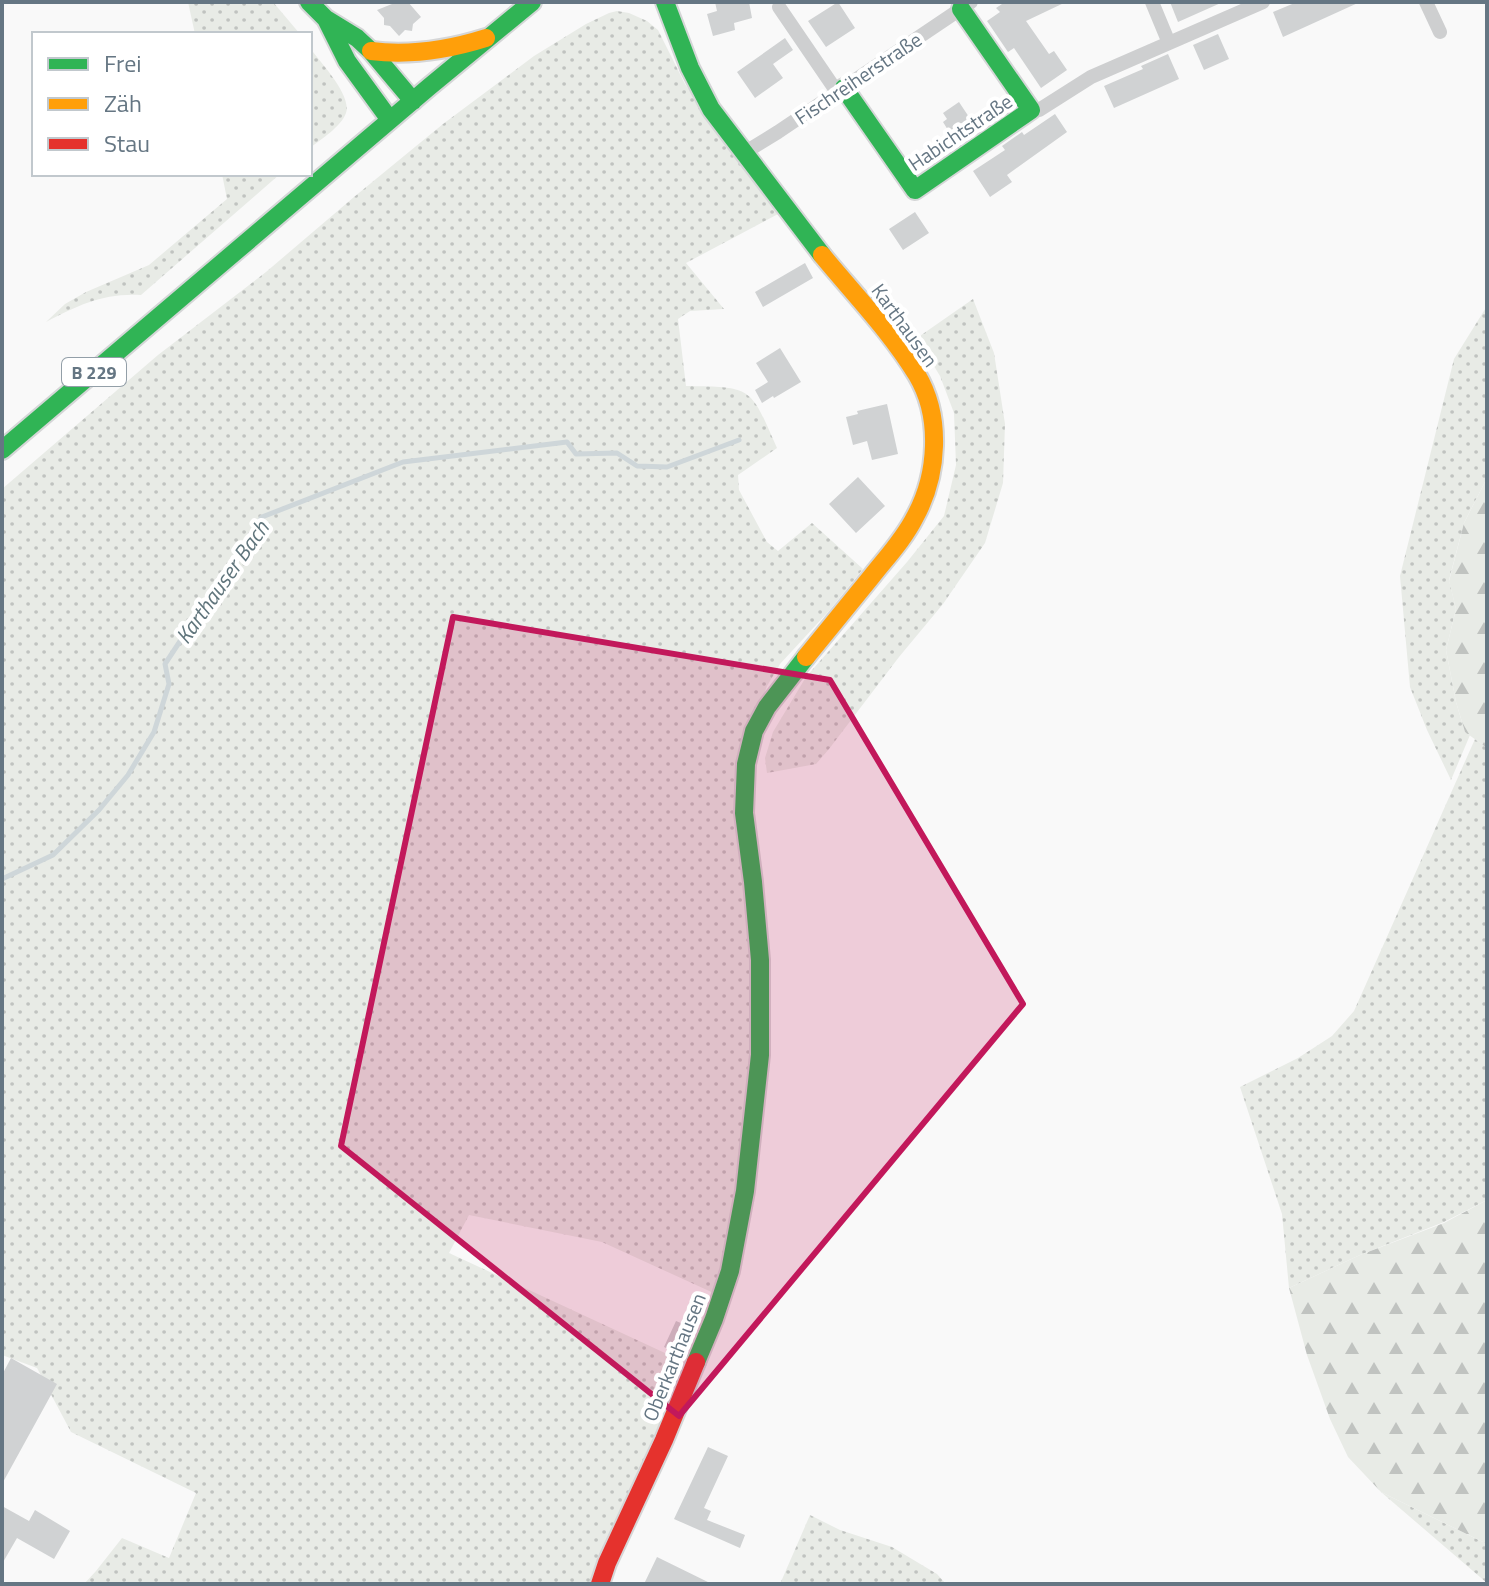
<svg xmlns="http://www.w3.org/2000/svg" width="1489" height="1586" font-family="'Titillium Web',sans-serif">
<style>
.grass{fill:url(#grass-dots)}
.forest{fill:url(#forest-firs)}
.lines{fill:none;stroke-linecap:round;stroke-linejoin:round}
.stream{stroke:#ced6d9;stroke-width:5}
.building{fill:#d0d2d3}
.fast-casing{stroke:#d5d6d7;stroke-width:22}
.slow-casing{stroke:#d5d6d7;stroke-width:22}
.jam-casing{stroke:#d5d6d7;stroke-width:22}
.street{stroke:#cecfd0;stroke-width:14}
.fast{stroke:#30b455;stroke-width:18}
.slow{stroke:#ff9f0a;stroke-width:18}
.jam{stroke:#e5322d;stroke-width:18}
.marked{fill:#c2185b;fill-opacity:0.2;stroke:#c2185b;stroke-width:6;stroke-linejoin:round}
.labels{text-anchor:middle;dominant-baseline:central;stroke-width:8;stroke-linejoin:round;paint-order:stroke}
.shield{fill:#fff;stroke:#939fa8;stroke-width:2}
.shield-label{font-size:18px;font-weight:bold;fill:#657683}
.street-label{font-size:20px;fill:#657683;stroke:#fff}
.water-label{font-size:22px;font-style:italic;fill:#60757c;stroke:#fff}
</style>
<defs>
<pattern id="grass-dots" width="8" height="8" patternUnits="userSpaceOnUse" patternTransform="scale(2)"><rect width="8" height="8" fill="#e8ebe6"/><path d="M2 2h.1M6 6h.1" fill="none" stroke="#c0c3c0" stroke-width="1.8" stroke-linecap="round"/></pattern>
<pattern id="forest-firs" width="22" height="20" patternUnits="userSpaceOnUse" patternTransform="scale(2)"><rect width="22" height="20" fill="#e8ebe6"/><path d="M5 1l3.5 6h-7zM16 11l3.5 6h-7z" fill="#c0c3c0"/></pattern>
</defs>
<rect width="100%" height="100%" fill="#f9f9f9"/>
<path class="grass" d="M188 2H273L300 34H195Z
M617 11 629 13 647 21 658 30 685 84 780 213 686 263 724 309 690 311 678 319 686 386C754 387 750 387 777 448L738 475 739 490 767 542 778 551 812 523 863 569 828 612 780 664 767 686 751 731 756 960 750 1136 718 1295 602 1242 469 1215 449 1253 693 1366 604 1584H84L96 1571 122 1538 169 1558 196 1493 71 1432 37 1368 2 1355V489L158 355 266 272 354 197 443 124 534 56 586 24 609 13Z
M310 48C320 62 352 95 346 113 341 127 321 139 310 148Z
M222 174H280L141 295C103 293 79 305 46 322L65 304 86 292 149 265 227 199Z
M973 299 994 353 1005 424 1003 483 985 543 943 604 899 657 829 749 816 764 767 773 765 758 773 732 806 677 907 562 944 516 956 465 954 413 940 376 917 338Z
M1487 306V478L1464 523 1449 580 1456 609 1446 650 1456 702 1465 732 1470 735 1451 780 1427 730 1410 687 1400 576 1454 359Z
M1475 739 1487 748V1200L1444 1222 1360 1255 1289 1288 1282 1214 1240 1087 1298 1058 1332 1036 1354 1011Z
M1381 1492 1487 1544V1583Z
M810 1515 840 1530 892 1547 937 1574 946 1584H780Z"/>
<path class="forest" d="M1487 478V748L1465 732 1456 702 1446 650 1456 609 1449 581 1464 523Z
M1487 1200V1544L1381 1492 1348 1457 1330 1419 1307 1355 1289 1288 1360 1255 1444 1223Z"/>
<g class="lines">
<path class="stream" d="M2 879 53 855 99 810 128 775 154 732 169 684 165 664 262 517 403 462 567 442 576 454 617 453 637 466 667 467 739 440"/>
</g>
<path class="building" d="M397 2H408L421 17 413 24 412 31 405 30 399 36 390 26 384 25V18L377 10Z
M715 2H749L752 18 734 23 735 30 713 36 707 14 717 11Z
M838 2 855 28 826 47 808 21Z
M1005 2H1066L1026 21 1049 54 1054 51 1067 70 1041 88 1014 48 1008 52 987 21 1000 12 996 8Z
M1170 2H1223L1178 22Z
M1297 2H1360L1283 37 1273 12Z
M1218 34 1229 59 1204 70 1193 45Z
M785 38 793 50 773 64 783 78 755 98 737 72Z
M1168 54 1179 79 1114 108 1104 86 1143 69 1141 66Z
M959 102 977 129 956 143 943 122 947 119 943 113Z
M1055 114 1067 132 1007 175 1012 182 990 197 973 171 1005 150 1002 146 1022 132 1024 135Z
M915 212 929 233 903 250 889 229Z
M805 263 813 278 763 307 755 292Z
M780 348 801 382 774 398 773 396 762 403 755 390 768 382 756 363Z
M887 404 898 454 872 460 867 441 853 445 846 417 858 414 857 411Z
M858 477 885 506 856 533 829 504Z
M676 1321 693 1328 682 1355 664 1347Z
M11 1358 57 1384 2 1484V1375Z
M708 1447 728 1456 704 1508 711 1511 707 1520 745 1535 740 1548 674 1519Z
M2 1506 29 1521 35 1510 70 1531 54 1559 17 1538 2 1564Z
M657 1557 712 1584H644Z"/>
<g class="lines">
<defs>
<path id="fast" d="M309 2 326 19 357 38 371 51 413 101
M665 2 690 68 711 109 822 255
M326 19 347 61 390 120
M844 88 915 190 1031 110 961 9
M2 450 429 87 532 2
M696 1362 714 1319 730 1271 745 1191 760 1055V960L753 882 744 813 746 764 754 731 767 707 806 657"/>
<path id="slow" d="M371 51C411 56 448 50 486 38
M806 657C828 630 850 603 872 576 887 557 904 539 915 517 938 475 942 417 917 375 891 332 854 294 822 255"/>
<path id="jam" d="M600 1584 607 1563 664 1440 696 1362"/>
</defs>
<use href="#fast" class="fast-casing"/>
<use href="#slow" class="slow-casing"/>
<use href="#jam" class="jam-casing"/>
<path class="street" d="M1152 2 1169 43
M1426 2 1440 32
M779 7 837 92
M1031 110H1039L1091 77 1263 2
M744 153 778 132 971 2"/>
<use href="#fast" class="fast"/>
<use href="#slow" class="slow"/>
<use href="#jam" class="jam"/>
</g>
<path class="marked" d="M453 617 830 680 1023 1004 679 1416 341 1146Z"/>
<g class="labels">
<rect class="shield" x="62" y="358" width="64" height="28" rx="6"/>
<g class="shield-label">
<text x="94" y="372">B 229</text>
</g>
<g class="street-label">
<text transform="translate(858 78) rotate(-34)">Fischreiherstraße</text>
<text transform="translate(960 132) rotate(-34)">Habichtstraße</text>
<text transform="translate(905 325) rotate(54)">Karthausen</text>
<text transform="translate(674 1357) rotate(-68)">Oberkarthausen</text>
</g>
<g class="water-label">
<text transform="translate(222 582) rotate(-55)">Karthauser Bach</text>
</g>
</g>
<rect width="1489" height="1586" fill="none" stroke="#657683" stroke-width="8"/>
<rect x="32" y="32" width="280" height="144" fill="#ffffff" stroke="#c1c8cd" stroke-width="2"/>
<rect x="48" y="58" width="40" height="12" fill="#30b455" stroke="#c1c8cd" stroke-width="2"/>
<text x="104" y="72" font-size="24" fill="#657683">Frei</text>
<rect x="48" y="98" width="40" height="12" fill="#ff9f0a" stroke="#c1c8cd" stroke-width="2"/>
<text x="104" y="112" font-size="24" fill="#657683">Zäh</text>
<rect x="48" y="138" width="40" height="12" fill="#e5322d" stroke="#c1c8cd" stroke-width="2"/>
<text x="104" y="152" font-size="24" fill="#657683">Stau</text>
</svg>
